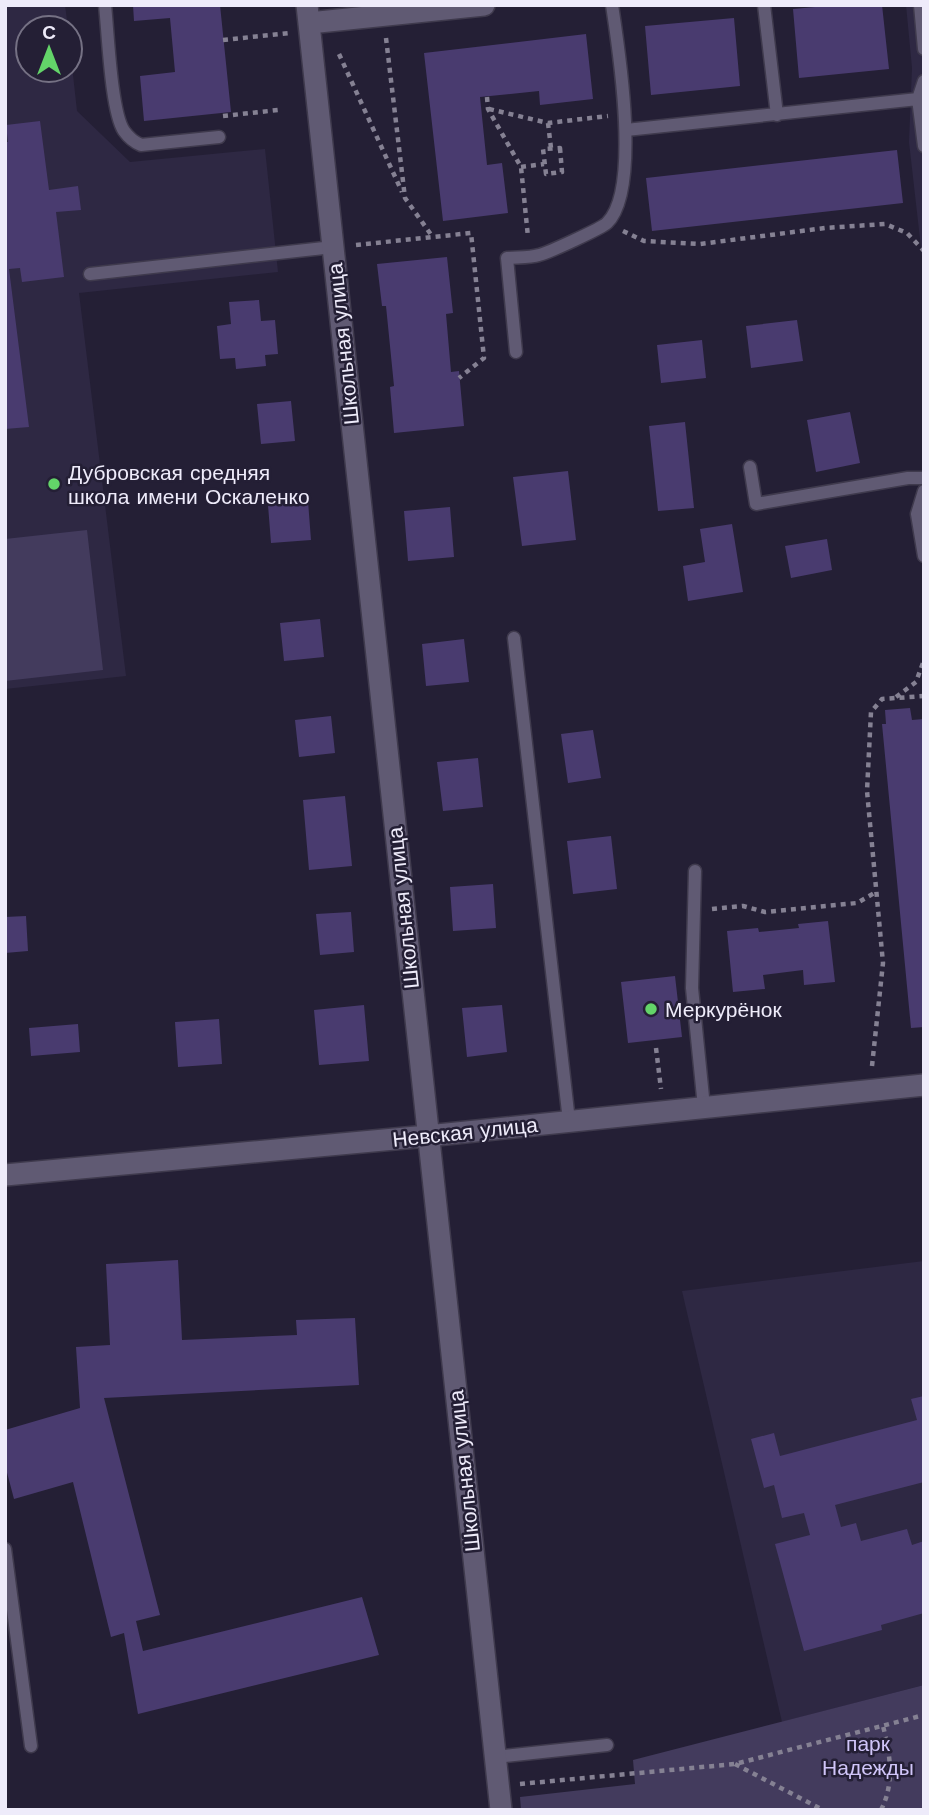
<svg xmlns="http://www.w3.org/2000/svg" width="929" height="1815" font-family="'Work Sans',sans-serif">
<style>
.built{fill:#2e2843}
.green{fill:#433b5d}
.building{fill:#493b6f}
.lines{fill:none;stroke-linecap:round;stroke-linejoin:round}
.lane-casing{stroke:#3f3a4d;stroke-width:15}
.street-casing{stroke:#3f3a4d;stroke-width:24}
.path{stroke:#858193;stroke-width:4.5;stroke-dasharray:5 5;stroke-linecap:butt}
.lane{stroke:#605a73;stroke-width:12}
.street{stroke:#605a73;stroke-width:21}
.poi-dot{fill:#63d469;stroke:#241f35;stroke-width:2.5}
.labels{text-anchor:middle;dominant-baseline:central;stroke-width:5;stroke-linejoin:round;paint-order:stroke}
.street-label{font-size:21px;fill:#eeebfa;stroke:#241f35}
.poi-label{font-size:21px;fill:#eeebfa;stroke:#241f35;text-anchor:start}
.park-label{font-size:21px;fill:#d0c5f8;stroke:#241f35}
</style>
<rect width="100%" height="100%" fill="#241f35"/>
<path class="built" d="M5 5H65L68 28H28V70H70V48L77 111 130 162 265 149 278 272 79 293 126 676 5 689Z
M906 5H924V274L909 142 912 68Z
M924 1261V1685L782 1722 682 1291Z"/>
<path class="green" d="M87 530 103 670 5 681V539Z
M924 1685V1810H521L520 1797 635 1784 633 1760Z"/>
<path class="building" d="M133 5H220L231 112 144 121 140 76 175 72 170 18 134 21Z
M837 5H882L889 69 799 78 793 9Z
M734 18 740 86 651 95 645 26Z
M586 34 593 99 540 105 539 91 480 97 487 165 502 163 508 213 443 221 424 53Z
M40 121 49 190 78 186 81 210 56 212 64 277 22 282 20 268 9 269 29 427 5 429V142H8L6 125Z
M897 150 903 203 652 231 646 178Z
M447 257 453 313 446 314 451 372 459 371 464 426 394 433 390 387 394 386 386 306H382L377 264Z
M259 300 261 321 275 320 278 354 265 355 266 366 236 369 235 358 220 359 217 326 231 324 229 302Z
M797 320 803 361 751 368 746 326Z
M702 340 706 378 661 383 657 345Z
M291 401 295 441 261 444 257 404Z
M850 412 860 463 816 472 807 420Z
M685 422 694 508 658 511 649 426Z
M568 471 576 540 522 546 513 477Z
M308 501 311 540 271 543 268 505Z
M450 507 454 557 408 561 404 511Z
M732 524 743 592 688 601 683 566 705 562 700 529Z
M827 539 832 570 791 578 785 546Z
M320 619 324 657 284 661 280 623Z
M464 639 469 682 426 686 422 644Z
M910 708 912 720 924 719V1027L911 1028 882 724H886L885 710Z
M331 716 335 753 299 757 295 720Z
M593 730 601 778 568 783 561 734Z
M478 758 483 807 443 811 437 762Z
M345 796 352 866 309 870 303 800Z
M611 836 617 889 573 894 567 841Z
M493 884 496 928 453 931 450 887Z
M351 912 354 952 320 955 316 914Z
M26 916 28 951 5 953V917Z
M828 921 835 982 804 985 803 970 763 975 765 989 733 992 727 931 758 928 759 932 799 928 798 924Z
M675 976 682 1037 628 1043 621 982Z
M364 1005 369 1061 319 1065 314 1010Z
M502 1005 507 1052 467 1057 462 1008Z
M219 1019 222 1064 178 1067 175 1022Z
M78 1024 80 1052 31 1056 29 1028Z
M178 1260 182 1340 297 1335 296 1320 355 1318 359 1385 104 1398 160 1615 136 1621 143 1651 362 1597 379 1655 138 1714 124 1633 111 1637 73 1482 14 1499 5 1465V1430L80 1408 76 1347 110 1345 106 1264Z
M924 1396V1482L835 1505 841 1527 856 1523 861 1541 907 1529 912 1545 924 1541V1613L881 1625 882 1630 804 1651 775 1544 810 1535 804 1513 782 1518 774 1485 764 1488 751 1439 774 1433 780 1456 917 1420 911 1399Z"/>
<g class="lines">
<defs>
<path id="lane" d="M105 5C108 33 111 112 124 131 129 138 134 142 141 145L219 137
M764 5 777 115
M920 5 924 49
M924 81 918 99 924 146
M626 130 918 99
M90 274 333 247
M516 352 507 258C517 257 529 258 539 255 548 253 602 228 607 223 641 190 619 51 612 5
M750 467 756 504 908 478H924
M924 491 917 514 924 556
M514 638 569 1121
M695 871 692 988 704 1107
M5 1549 31 1746
M495 1757 607 1745"/>
<path id="street" d="M307 5 501 1810
M309 23 484 5
M5 1175 427 1136 924 1085"/>
</defs>
<use href="#lane" class="lane-casing"/>
<use href="#street" class="street-casing"/>
<path class="path" d="M386 38 405 198 432 236
M223 40 289 33
M339 54 402 192
M487 97 488 109 521 167 528 237
M489 109 548 123 608 116
M223 116 278 110
M548 123 551 148
M560 148 562 172 546 174 543 149Z
M521 167 544 164
M623 231 644 241 700 244 825 228 885 224 907 233 924 251
M356 245 471 233 484 358 459 378
M896 697 916 682 924 660
M712 909 743 906 765 912 857 903 876 892
M656 1048 661 1089
M872 1066 883 963 867 791 871 712 882 699 924 696
M735 1764 823 1810
M520 1784 735 1764 924 1715
M881 1810C895 1783 890 1753 883 1726"/>
<use href="#lane" class="lane"/>
<use href="#street" class="street"/>
</g>
<g class="poi-dot">
<circle cx="54" cy="484" r="7"/>
<circle cx="651" cy="1009" r="7"/>
</g>
<g class="labels">
<g class="street-label">
<text transform="translate(343 344) rotate(-96)">Школьная улица</text>
<text transform="translate(403 908) rotate(-96)">Школьная улица</text>
<text transform="translate(465 1132) rotate(-6)">Невская улица</text>
<text transform="translate(464 1471) rotate(-96)">Школьная улица</text>
</g>
<g class="poi-label">
<text x="68" y="472">Дубровская средняя<tspan x="68" dy="24">школа имени Оскаленко</tspan></text>
<text x="665" y="1009">Меркурёнок</text>
</g>
<g class="park-label">
<text x="868" y="1743">парк<tspan x="868" dy="24">Надежды</tspan></text>
</g>
</g>
<rect width="929" height="1815" fill="none" stroke="#eeebfa" stroke-width="14"/>
<g transform="translate(49 49)"><circle r="33" fill="#241f35" stroke="#757184" stroke-width="2"/>
<path d="M0-5L12 26L0 18L-12 26Z" fill="#63d469"/>
<text y="-10" font-size="19" font-weight="bold" text-anchor="middle" fill="#eeebfa">С</text>
</g>
</svg>
